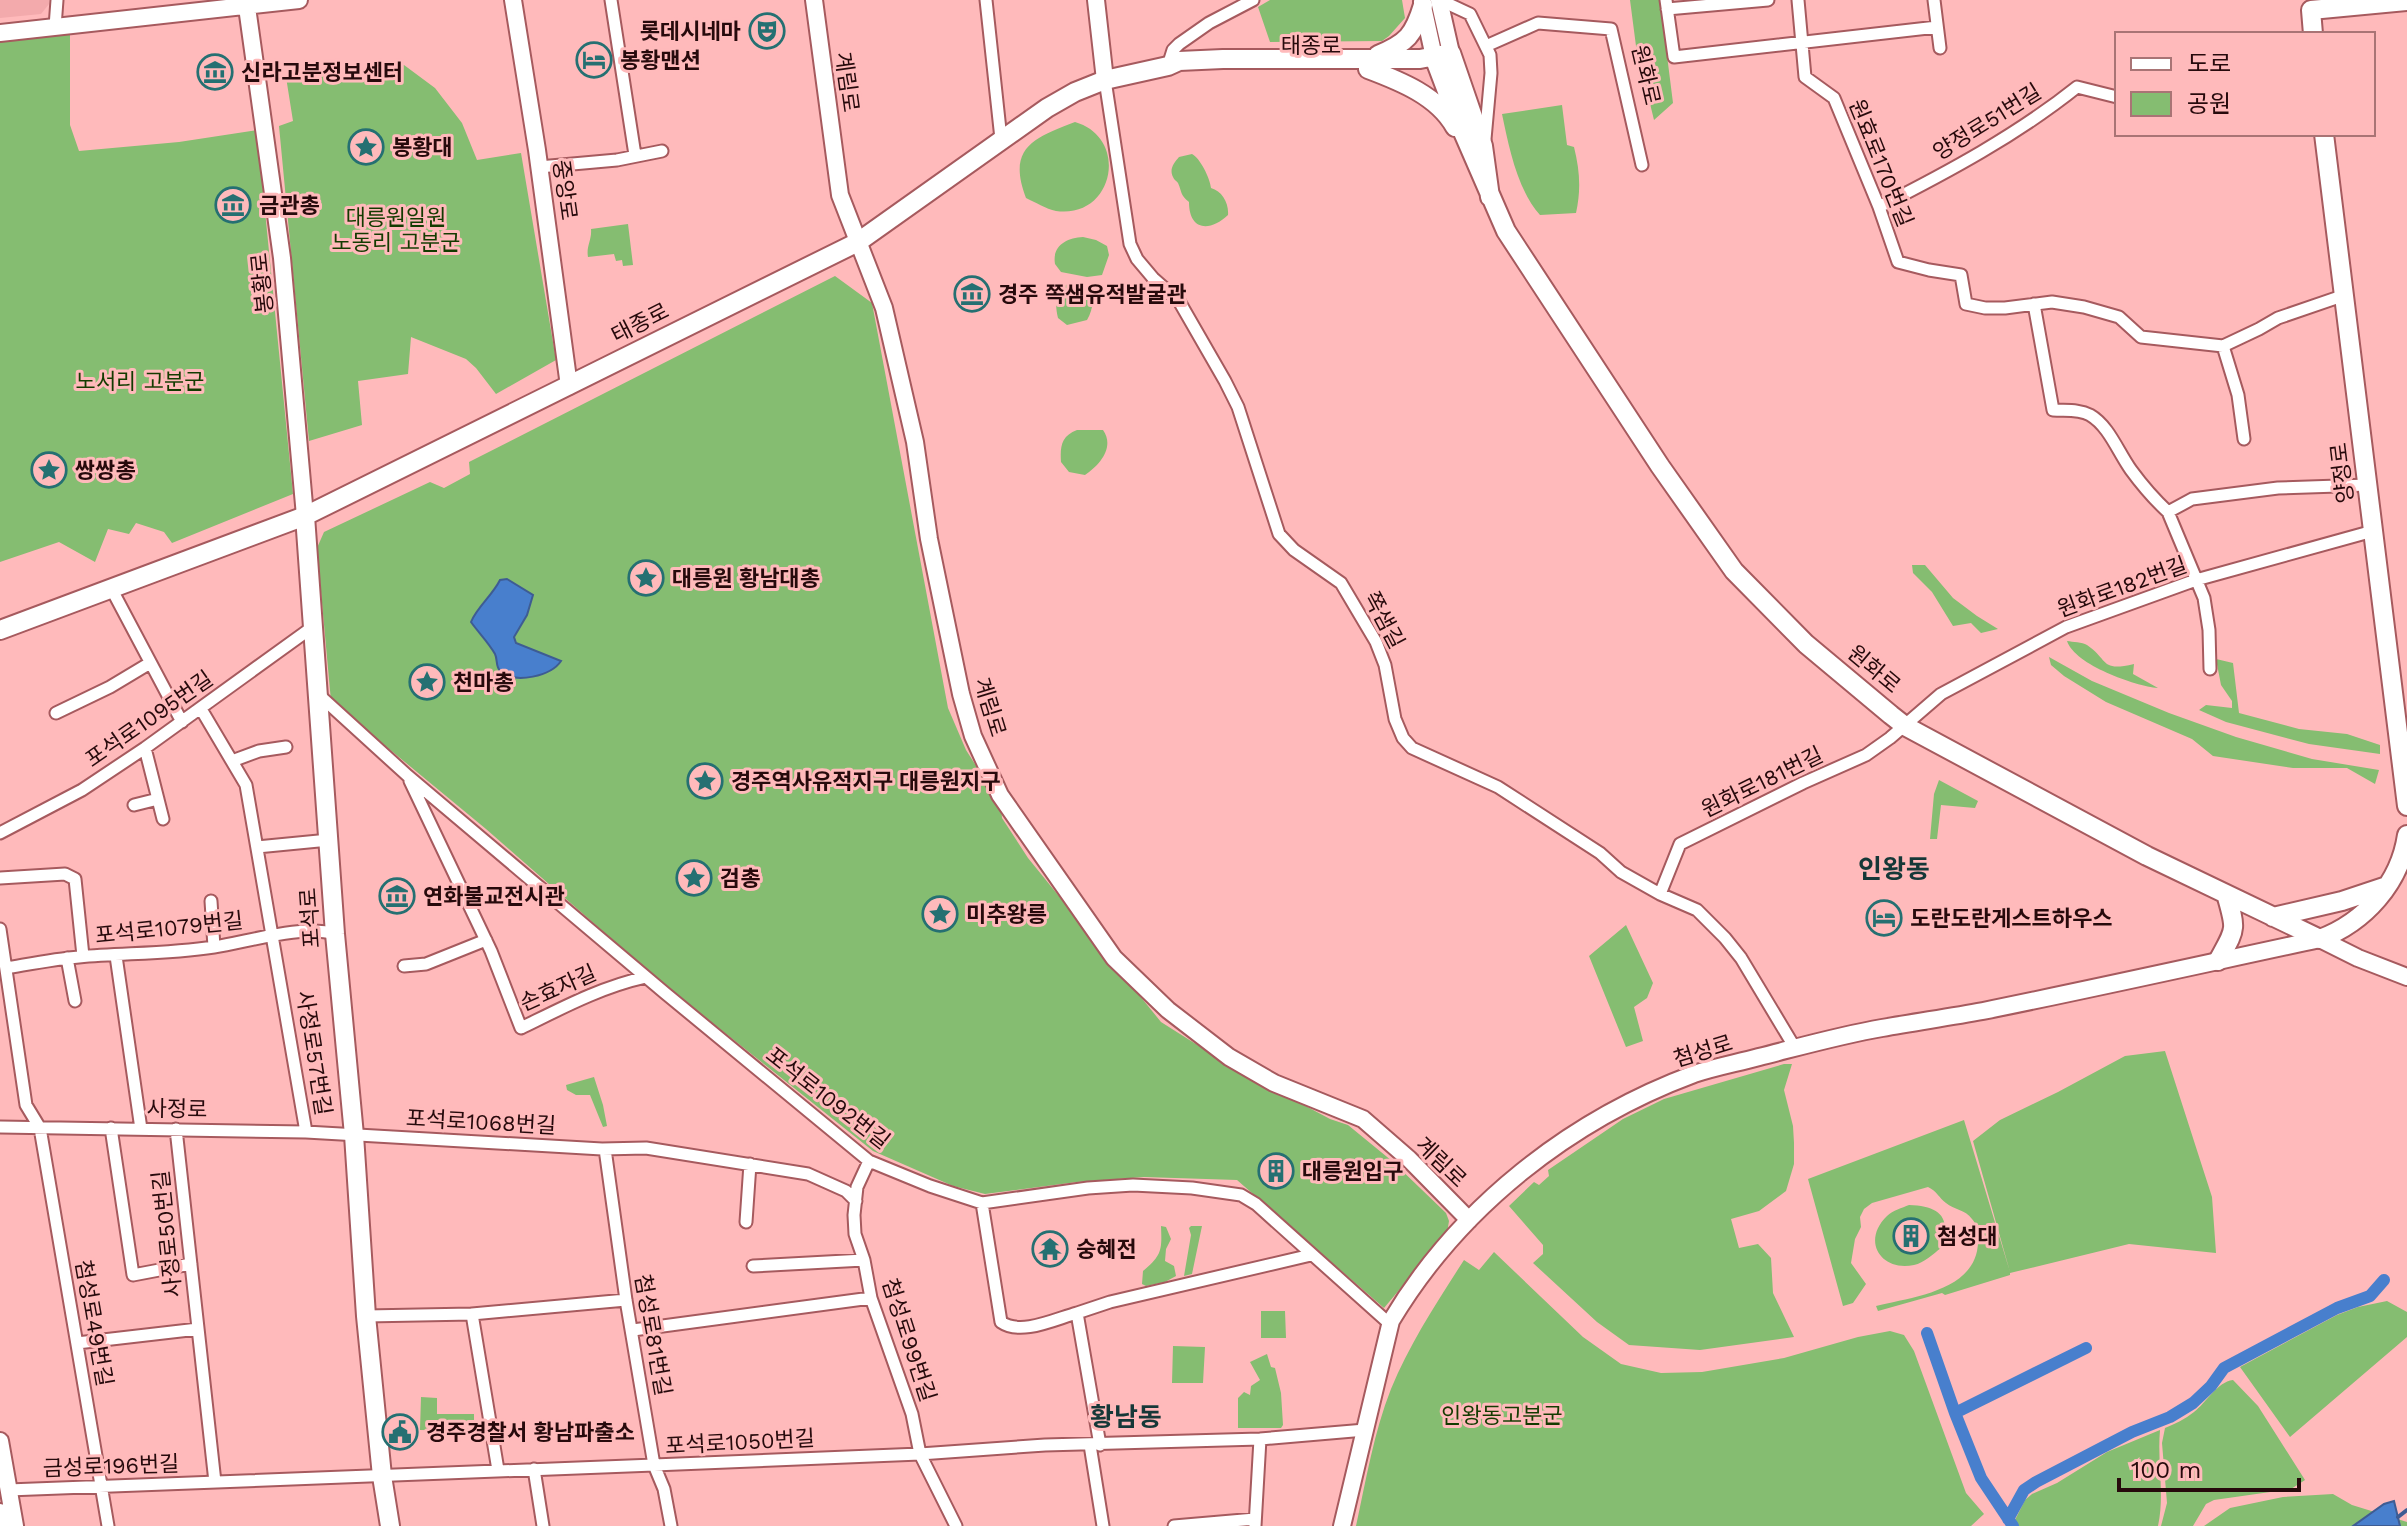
<svg xmlns="http://www.w3.org/2000/svg" width="2407" height="1526" font-family="'Work Sans','Noto Sans KR',sans-serif">
<style>
.built{fill:#f3aaac}
.green{fill:#85bd71}
.water{fill:#487fcd;stroke:#3e5c93;stroke-width:2}
.lines{fill:none;stroke-linecap:round;stroke-linejoin:round}
.stream{stroke:#3e5c93;stroke-width:4}
.canal{stroke:#487fcd;stroke-width:12}
.street-casing{stroke:#a65a5e;stroke-width:15}
.secondary-casing{stroke:#a65a5e;stroke-width:20}
.primary-casing{stroke:#a65a5e;stroke-width:22}
.street{stroke:#fff;stroke-width:11}
.secondary{stroke:#fff;stroke-width:16}
.primary{stroke:#fff;stroke-width:18}
.labels{text-anchor:middle;dominant-baseline:central;stroke-width:6;stroke-linejoin:round;paint-order:stroke}
.poi-label{font-size:22px;font-weight:bold;fill:#270a0c;stroke:#ffbabb;text-anchor:start}
.street-label{font-size:22px;fill:#270a0c;stroke:#ffbabb}
.park-label{font-size:22px;fill:#133b00;stroke:#ffbabb}
.quarter-label{font-size:26px;font-weight:bold;fill:#153838;stroke:#ffbabb}
</style>
<rect width="100%" height="100%" fill="#ffbabb"/>
<path class="built" d="M0 0H49V4L41 14 0 18Z"/>
<path class="green" d="M1270 0H1402L1405 18 1389 36 1382 41 1270 42 1258 7Z
M1630 0H1660L1673 103 1654 120 1636 46Z
M70 29V125L79 151 179 142 257 130 293 494 172 543 164 532 136 523 129 534 108 529 95 562 59 542 0 562V37Z
M397 64 404 65 435 88 462 123 477 160 521 153 556 360 496 394 476 368 466 359 411 337 408 374 358 381 362 425 309 441 279 126 293 121 286 77 369 70Z
M1562 105 1567 145 1574 147C1580 171 1581 190 1576 213L1540 215C1517 189 1509 147 1502 114Z
M1075 122C1130 138 1114 219 1056 211 1046 209 1035 202 1026 198 1007 148 1033 138 1075 122Z
M1192 154C1200 158 1210 178 1211 188 1222 191 1229 203 1228 215 1210 232 1189 231 1189 202 1180 195 1182 192 1178 183 1177 181 1174 180 1173 177 1169 169 1174 163 1179 157Z
M628 224 633 265 623 266 622 260 616 261 614 254 588 257C586 246 592 240 591 229Z
M1083 237 1096 240 1107 246 1109 255 1102 275 1087 277 1061 272 1055 264C1052 246 1066 238 1083 237Z
M835 276 872 303 948 708 966 750 1001 805 1002 818 1028 858 1161 1022 1229 1065 1330 1119 1348 1125 1392 1161 1446 1213 1449 1221 1447 1233 1384 1308 1237 1180 1144 1177 1077 1182 985 1194 953 1186 873 1151 661 982 486 829 331 701 317 548 324 532 430 482 444 488 470 474 469 462Z
M1076 282C1095 288 1096 304 1087 320L1067 325 1058 318C1054 301 1055 285 1076 282Z
M1077 430H1103C1115 447 1100 465 1085 475L1069 472 1061 462C1060 447 1061 436 1077 430Z
M1912 565H1925L1953 598 1977 616 1998 629 1981 633 1971 623 1953 626 1932 592 1913 573Z
M2067 641C2073 642 2082 642 2087 645 2109 660 2100 672 2134 664L2133 674 2158 688C2135 686 2075 665 2067 641Z
M2049 657 2092 681 2169 713 2236 737 2312 759 2379 770 2375 784 2347 768H2293L2213 756 2192 739 2106 702 2064 676 2051 665Z
M2216 659 2233 663 2239 713 2299 729 2347 734 2380 745V754L2309 744 2226 722 2199 710 2206 705 2232 708V701L2221 685Z
M1939 780 1978 801 1975 808 1941 805 1937 839H1930L1934 794Z
M1626 925 1653 983 1647 998 1634 1007 1643 1041 1626 1047 1589 956Z
M2165 1051 2212 1197 2216 1253 2129 1244 2010 1273V1275L1945 1295 1942 1293 1878 1311 1876 1306C1912 1297 1977 1291 1978 1242 1979 1233 1978 1226 1972 1219 1965 1209 1954 1210 1946 1203 1939 1198 1937 1191 1928 1187L1872 1203 1864 1209 1860 1217 1861 1227 1855 1239 1851 1263 1866 1284 1853 1303 1843 1306 1808 1179 1964 1120 2010 1272 1973 1141 2000 1120 2058 1092 2125 1056Z
M1784 1064H1792L1784 1090 1793 1126 1794 1143V1164L1786 1191 1759 1211 1731 1219 1739 1248 1758 1244 1771 1258 1773 1293 1794 1337 1700 1350 1629 1345 1597 1322 1533 1263 1543 1254V1245L1509 1206 1534 1182 1539 1185 1549 1176 1548 1170 1623 1119 1664 1099Z
M594 1077 603 1105 607 1126 603 1127 590 1095H576L567 1090 566 1085Z
M1909 1205C1940 1206 1952 1217 1941 1248 1933 1254 1924 1263 1914 1265 1881 1272 1861 1241 1887 1216 1893 1210 1902 1208 1909 1205Z
M1161 1226 1166 1227 1171 1239 1166 1249 1165 1261 1174 1266 1176 1276 1165 1282 1146 1286 1142 1284 1143 1271C1162 1255 1162 1250 1161 1226Z
M1191 1226H1202L1192 1274 1184 1276 1191 1235 1189 1228Z
M1494 1252 1583 1337 1621 1364 1661 1373 1702 1372 1784 1358 1858 1337 1890 1331 1904 1335 1914 1351 1966 1493 1984 1514 1971 1526H1356C1366 1480 1374 1432 1391 1389 1410 1343 1437 1302 1464 1260L1479 1270Z
M2387 1301 2407 1312V1337L2290 1437 2240 1367 2337 1315 2358 1307Z
M1261 1311H1285L1286 1338H1261Z
M1173 1346 1205 1347 1203 1383H1172Z
M1267 1354 1271 1367 1275 1368 1281 1393 1283 1425 1281 1428H1238V1398L1244 1392 1250 1395 1251 1386 1260 1380 1250 1362Z
M2233 1380 2258 1406 2305 1480 2291 1489 2214 1500 2206 1504 2193 1526H2161L2167 1503 2162 1443 2165 1428C2175 1424 2185 1419 2194 1412 2206 1403 2217 1382 2233 1380Z
M421 1397 437 1398V1414H474V1431L420 1430Z
M2160 1430C2157 1463 2165 1494 2158 1526H2017L2014 1522 2025 1500 2032 1494 2057 1483 2107 1452Z
M2333 1494 2352 1505 2407 1522V1526H2204L2230 1508 2283 1497Z"/>
<path class="water" d="M507 579 533 595 527 615 514 637 516 643 561 661C551 676 516 684 501 672 495 667 498 660 495 654 489 643 478 632 471 622 477 607 492 596 500 580Z
M2394 1501 2400 1526H2353L2384 1504Z"/>
<g class="lines">
<path class="stream" d="M2398 1517 2407 1510"/>
<path class="canal" d="M1927 1333 1955 1413 1981 1478 2013 1526
M1955 1413 2086 1348
M2008 1519 2024 1490 2036 1482 2132 1432 2170 1417 2193 1403 2211 1386 2224 1368 2337 1308 2370 1296 2384 1280"/>
<defs>
<path id="street" d="M611 0 635 155
M986 0 1001 139
M1440 0 1470 14 1490 55 1491 73 1485 139
M1666 0 1674 57 1937 27
M1798 0 1805 77 1834 98 1879 207 1898 262 1929 270 1961 275 1966 304 1985 308H2005L2052 302 2084 307 2119 317 2141 337 2223 346 2259 329 2278 318 2345 295
M1934 0 1940 48
M1667 9 1768 0
M55 27 57 0
M1486 46 1538 23 1611 29 1642 165
M1168 66 1173 50 1179 44 1209 23 1253 0
M1105 80 1130 244 1137 259 1153 278 1179 301 1225 381 1238 407 1279 534 1294 550 1341 583 1376 642 1385 665 1395 719 1403 738 1412 748 1498 787 1600 853 1621 872 1660 894 1697 910 1725 938 1741 958 1795 1048
M539 167 617 160 662 151
M1879 207C1948 172 2017 135 2077 87L2117 97
M2034 304 2053 410C2065 411 2079 409 2090 415 2109 426 2118 452 2131 470 2142 485 2154 499 2168 512L2192 499 2278 488 2368 485
M2223 346 2238 395 2244 439
M2168 512 2204 598 2209 630 2210 669
M111 588 182 722
M319 695 408 776 665 993 869 1161 930 1186 982 1203 1088 1188 1133 1185 1192 1188 1241 1195 1256 1204 1391 1325
M201 709 246 785 306 1132
M56 713 110 687 150 663
M145 748 163 819
M232 761 259 751 286 747
M410 781 491 951 521 1028C562 1008 601 987 646 977
M134 805 158 799
M0 833 82 790 145 748 314 626
M257 847 329 840
M0 878 65 874 75 879 83 956
M1660 894 1680 844 1803 783 1866 755 1890 738 1941 694 2066 627 2196 580 2373 531
M211 901 214 947
M0 929 26 1105 40 1128 108 1526
M116 956 141 1129
M67 958 75 1001
M404 966 426 964 486 940
M6 968C30 964 55 959 79 957 124 953 169 954 214 947 248 942 302 924 335 934
M0 1127 306 1132 602 1149 646 1148 808 1174 846 1191 856 1201
M111 1128 133 1275 191 1264
M176 1129 215 1482
M605 1149 626 1300 654 1465 664 1489 671 1526
M869 1161 857 1187 854 1215 855 1234 864 1260 871 1298 912 1414 920 1454 956 1526
M982 1203 1001 1322C1021 1336 1055 1319 1077 1313
M746 1222 750 1164
M753 1266 864 1260
M472 1314 498 1470
M366 1316 472 1314 626 1300
M633 1330 871 1298
M77 1343 198 1329
M1090 1445 1103 1526
M1100 1445 1077 1313 1110 1302 1311 1255
M534 1469 543 1526
M8 1490 654 1465 920 1454 1045 1445 1260 1439 1365 1430
M1174 1526 1255 1519
M1255 1526 1260 1439"/>
<path id="secondary" d="M246 0 282 258 305 516
M513 0 537 150 569 386
M814 0 840 195 884 308 915 442 929 539 961 694 973 736 1000 795 1114 958 1168 1010 1229 1057 1274 1083 1363 1119 1409 1159 1469 1220
M1096 0 1105 80
M1439 0 1451 53
M1422 2 1434 57
M0 33 299 0
M0 1441 15 1526
M0 1512 2 1526
M1342 1526 1391 1321C1459 1207 1570 1120 1694 1074 1715 1067 1737 1063 1759 1057 1799 1047 1841 1035 1882 1028 1916 1022 1950 1017 1983 1011 2096 988 2208 963 2320 939L2358 958 2407 977"/>
<path id="primary" d="M2313 34 2311 10 2407 1
M1378 55C1407 43 1414 35 1423 5
M1434 57 1459 123 1506 231 1660 466 1734 571 1806 644 1891 715 1905 726 2147 856 2320 939C2365 922 2400 883 2407 835
M1368 69C1400 81 1438 96 1455 127
M2324 134 2407 806
M305 516 335 934 354 1135 366 1316 382 1476 390 1526
M0 630 305 516 858 242 1047 108 1075 92 1105 80 1168 66 1179 61 1223 59H1420L1451 53 1483 146 1490 197
M2273 917 2342 901 2387 886
M2218 961C2236 928 2237 931 2226 894"/>
</defs>
<use href="#street" class="street-casing"/>
<use href="#secondary" class="secondary-casing"/>
<use href="#primary" class="primary-casing"/>
<use href="#street" class="street"/>
<use href="#secondary" class="secondary"/>
<use href="#primary" class="primary"/>
</g>
<defs>
<symbol id="theatre-ring" viewBox="-11 -11 22 22"><circle r="9.5" fill="#ffbabb" stroke="#257072" stroke-width="1.5"/><path d="M-5-5.5Q0-4 5-5.5V0Q5 5 0 6Q-5 5-5 0ZM-3.3-2.5H-1v1.5H-3.3ZM1-2.5H3.3v1.5H1ZM-2.8 1Q0 5.5 2.8 1Z" fill="#257072"/></symbol>
<symbol id="hotel-ring" viewBox="-11 -11 22 22"><circle r="9.5" fill="#ffbabb" stroke="#257072" stroke-width="1.5"/><path d="M-6-4.5h1.5V1H6V5H4.5V3h-9V5H-6ZM-4 0a1.8 1.8 0 1 1 3.6 0ZM.5 0V-2.5h3Q6-2.5 6 0Z" fill="#257072"/></symbol>
<symbol id="museum-ring" viewBox="-11 -11 22 22"><circle r="9.5" fill="#ffbabb" stroke="#257072" stroke-width="1.5"/><path d="M0-6L6-3V-2H-6V-3ZM-5-1h2V3h-2ZM-1-1h2V3h-2ZM3-1h2V3H3ZM-6 4H6V6H-6Z" fill="#257072"/></symbol>
<symbol id="sight-ring" viewBox="-11 -11 22 22"><circle r="9.5" fill="#ffbabb" stroke="#257072" stroke-width="1.5"/><path d="M0-6L1.8-2.2L6-1.7L2.9 1.2L3.7 5.4L0 3.3L-3.7 5.4L-2.9 1.2L-6-1.7L-1.8-2.2Z" fill="#257072"/></symbol>
<symbol id="building-ring" viewBox="-11 -11 22 22"><circle r="9.5" fill="#ffbabb" stroke="#257072" stroke-width="1.5"/><path d="M-4-6H4V6H1V3H-1V6H-4ZM-2.5-4.3h1.7v1.8h-1.7ZM.8-4.3h1.7v1.8H.8ZM-2.5-1h1.7V.8h-1.7ZM.8-1h1.7V.8H.8Z" fill="#257072"/></symbol>
<symbol id="temple-ring" viewBox="-11 -11 22 22"><circle r="9.5" fill="#ffbabb" stroke="#257072" stroke-width="1.5"/><path d="M0-6L5-2H3V0L6.5 2.5H4V6H1.5V3h-3V6H-4V2.5H-6.5L-3 0V-2H-5Z" fill="#257072"/></symbol>
<symbol id="civic-ring" viewBox="-11 -11 22 22"><circle r="9.5" fill="#ffbabb" stroke="#257072" stroke-width="1.5"/><path d="M-.6-6.5H3V-4.5H.6V-3L4-1V1h2V6H-6V1h2V-1L-.6-3ZM-1.2 2.5V6h2.4V2.5Z" fill="#257072"/></symbol>
</defs>
<g fill-rule="evenodd">
<use href="#theatre-ring" x="747" y="11" width="40" height="40"/>
<use href="#hotel-ring" x="574" y="40" width="40" height="40"/>
<use href="#museum-ring" x="195" y="52" width="40" height="40"/>
<use href="#sight-ring" x="346" y="127" width="40" height="40"/>
<use href="#museum-ring" x="213" y="185" width="40" height="40"/>
<use href="#museum-ring" x="952" y="274" width="40" height="40"/>
<use href="#sight-ring" x="29" y="450" width="40" height="40"/>
<use href="#sight-ring" x="626" y="558" width="40" height="40"/>
<use href="#sight-ring" x="407" y="662" width="40" height="40"/>
<use href="#sight-ring" x="685" y="761" width="40" height="40"/>
<use href="#sight-ring" x="674" y="858" width="40" height="40"/>
<use href="#museum-ring" x="377" y="876" width="40" height="40"/>
<use href="#sight-ring" x="920" y="894" width="40" height="40"/>
<use href="#hotel-ring" x="1864" y="898" width="40" height="40"/>
<use href="#building-ring" x="1256" y="1151" width="40" height="40"/>
<use href="#building-ring" x="1891" y="1216" width="40" height="40"/>
<use href="#temple-ring" x="1030" y="1229" width="40" height="40"/>
<use href="#civic-ring" x="380" y="1412" width="40" height="40"/>
</g>
<g class="labels">
<g class="poi-label">
<text x="741" y="31" text-anchor="end">롯데시네마</text>
<text x="620" y="60">봉황맨션</text>
<text x="241" y="72">신라고분정보센터</text>
<text x="392" y="147">봉황대</text>
<text x="259" y="205">금관총</text>
<text x="998" y="294">경주 쪽샘유적발굴관</text>
<text x="75" y="470">쌍쌍총</text>
<text x="672" y="578">대릉원 황남대총</text>
<text x="453" y="682">천마총</text>
<text x="731" y="781">경주역사유적지구 대릉원지구</text>
<text x="720" y="878">검총</text>
<text x="423" y="896">연화불교전시관</text>
<text x="966" y="914">미추왕릉</text>
<text x="1910" y="918">도란도란게스트하우스</text>
<text x="1302" y="1171">대릉원입구</text>
<text x="1937" y="1236">첨성대</text>
<text x="1076" y="1249">숭혜전</text>
<text x="426" y="1432">경주경찰서 황남파출소</text>
</g>
<g class="street-label">
<text x="1311" y="45">태종로</text>
<text transform="translate(1646 75) rotate(77)">원화로</text>
<text transform="translate(847 82) rotate(82)">계림로</text>
<text transform="translate(1987 122) rotate(-32)">양정로51번길</text>
<text transform="translate(1881 163) rotate(68)">원효로170번길</text>
<text transform="translate(565 190) rotate(82)">중앙로</text>
<text transform="translate(262 283) rotate(-96)">봉황로</text>
<text transform="translate(640 323) rotate(-27)">태종로</text>
<text transform="translate(2342 473) rotate(-97)">양정로</text>
<text transform="translate(2122 587) rotate(-20)">원화로182번길</text>
<text transform="translate(1384 620) rotate(62)">쪽샘길</text>
<text transform="translate(1874 669) rotate(40)">원화로</text>
<text transform="translate(990 707) rotate(73)">계림로</text>
<text transform="translate(149 719) rotate(-35)">포석로1095번길</text>
<text transform="translate(1762 782) rotate(-26)">원화로181번길</text>
<text transform="translate(310 918) rotate(-94)">포석로</text>
<text transform="translate(169 928) rotate(-6)">포석로1079번길</text>
<text transform="translate(558 988) rotate(-24)">손효자길</text>
<text transform="translate(1703 1051) rotate(-17)">첨성로</text>
<text transform="translate(314 1053) rotate(81)">사정로57번길</text>
<text transform="translate(828 1098) rotate(38)">포석로1092번길</text>
<text transform="translate(177 1109) rotate(1)">사정로</text>
<text transform="translate(481 1122) rotate(3)">포석로1068번길</text>
<text transform="translate(1441 1162) rotate(44)">계림로</text>
<text transform="translate(167 1234) rotate(-96)">사정로50번길</text>
<text transform="translate(94 1323) rotate(80)">첨성로49번길</text>
<text transform="translate(653 1335) rotate(80)">첨성로81번길</text>
<text transform="translate(909 1340) rotate(72)">첨성로99번길</text>
<text transform="translate(740 1442) rotate(-3)">포석로1050번길</text>
<text transform="translate(111 1466) rotate(-2)">금성로196번길</text>
</g>
<g class="park-label">
<text x="396" y="217">대릉원일원<tspan x="396" dy="25">노동리 고분군</tspan></text>
<text x="140" y="381">노서리 고분군</text>
<text x="1502" y="1415">인왕동고분군</text>
</g>
<g class="quarter-label">
<text x="1894" y="869">인왕동</text>
<text x="1126" y="1417">황남동</text>
</g>
</g>
<rect x="2115" y="32" width="260" height="104" fill="#ffbabb" stroke="#a97475" stroke-width="2"/>
<rect x="2131" y="58" width="40" height="12" fill="#ffffff" stroke="#a97475" stroke-width="2"/>
<text x="2187" y="72" font-size="24" fill="#270a0c">도로</text>
<rect x="2131" y="92" width="40" height="24" fill="#85bd71" stroke="#a97475" stroke-width="2"/>
<text x="2187" y="112" font-size="24" fill="#270a0c">공원</text>
<path d="M2119 1478v12h180v-12" fill="none" stroke="#270a0c" stroke-width="4"/>
<text x="2131" y="1478" font-size="24" fill="#270a0c" stroke="#ffbabb" stroke-width="6" paint-order="stroke">100 m</text>
</svg>
